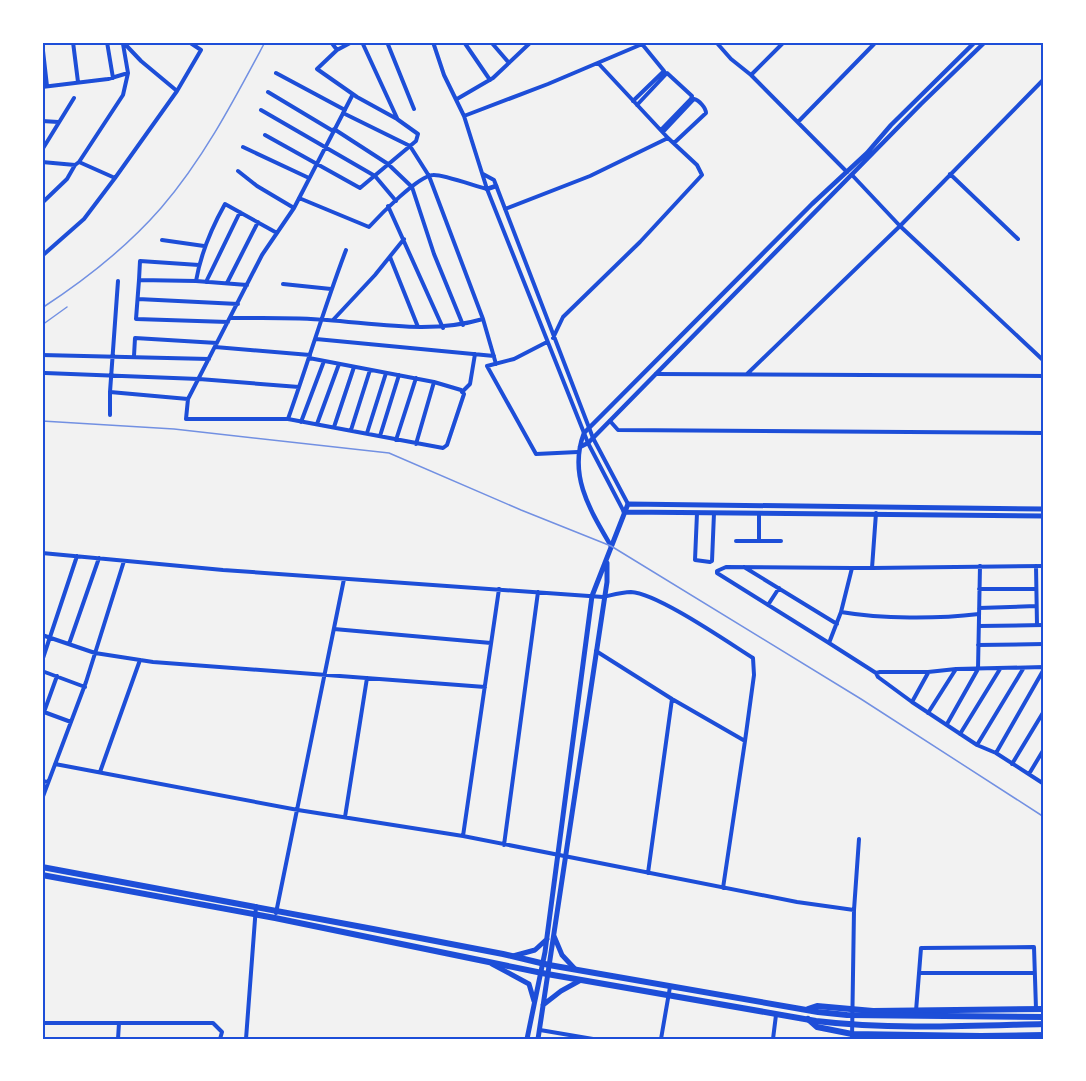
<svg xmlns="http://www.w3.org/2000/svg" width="1086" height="1081" font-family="'Alegreya Sans',sans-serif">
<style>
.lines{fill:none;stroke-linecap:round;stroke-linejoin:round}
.minor{stroke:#1d4ed8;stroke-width:4}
.tertiary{stroke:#1d4ed8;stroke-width:4.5}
.secondary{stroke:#1d4ed8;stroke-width:5}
.primary{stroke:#1d4ed8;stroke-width:6}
.trunk{stroke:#1d4ed8;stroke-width:6}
.rail{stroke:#7290e2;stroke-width:1.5}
.neatline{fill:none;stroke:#1d4ed8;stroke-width:2}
</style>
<rect width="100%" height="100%" fill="#f2f2f2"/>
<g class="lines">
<path class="minor" d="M42 42 47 86
M73 42 78 82
M107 42 113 78
M331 42 337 50 352 42
M362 42 397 118
M387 42 414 109
M433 42 444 75 464 116 487 189 588 443 624 512
M464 42 490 80
M491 42 509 63
M716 42 731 59 751 75 847 172
M276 73 345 110
M751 75 784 42
M42 87 108 79 128 73
M177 91 201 50 189 42
M268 92 333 131
M457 99 493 78 531 42
M633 101 664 71 642 44
M637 105 667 73 692 96 691 99 661 130
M261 110 375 176 396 201
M343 113 410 146 429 176 483 319 496 364
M464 116 548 84 647 42
M42 121 58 122
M798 122 876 42
M334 129 388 164 412 187 434 254 463 325
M663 132 694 99C699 100 706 108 706 113L674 143
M265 135 360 188 416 141 418 134 397 119 357 97 317 69 337 50
M243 147 309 178
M42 150 74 98
M42 162 75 165
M79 162 115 178 177 91 141 61 123 42
M238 171 257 186 294 208
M483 174 494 180 593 438 628 504
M950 174 1018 239
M852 175 900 226 1044 79
M299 198 369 227C380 215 418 176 433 175 442 174 475 186 487 189
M42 203 67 179 75 165 79 162 123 95 128 73 123 44
M388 206 443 328
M505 209 590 176 668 138 598 63
M162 240 204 246
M42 256 84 219 115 178
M390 257 418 327
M139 280 136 319 228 322
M118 281 110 392 188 399 262 255 294 208 353 94
M196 281 139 280 140 261 199 265
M206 282 240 212
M227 283 258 222
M283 284 331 289
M247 285 196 281C201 252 211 229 225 204L277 233
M138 299 238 304
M231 318C263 318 295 317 327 320 380 324 432 334 483 319
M333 320 375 275 404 239
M553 338 563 317 640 242 702 175 697 165 668 138
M316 339 494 356
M547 342 514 359 487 366 536 454 578 452
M215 347 310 355
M42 355 209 359
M134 356 135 338 217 343
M45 373 199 379 299 387
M656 374 1044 376
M747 374 900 226 1044 361
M110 392V415
M462 392 470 384 475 354
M188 399 186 419H288C308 363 325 305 346 250
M288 419 443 448 447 445 464 394 461 390 434 382 309 358
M610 421 618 430 1044 433
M301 422 324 361
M317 424 339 364
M334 427 354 367
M351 430 370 370
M367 433 386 373
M380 436 399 375
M396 440 416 378
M416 444 434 382
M697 513 695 560 710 562 712 561 714 513
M759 513V540
M876 513 872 568H852L841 612 829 643 876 673
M736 541H781
M42 553 223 570 603 597C612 595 622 592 631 592 657 593 729 643 753 658L754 675 745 741
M1036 566 1037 625
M744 567 837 624
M872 568 1044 566
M979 589H1035
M768 605 779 588
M979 608 1036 606
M841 612C882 619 937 619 979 614
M979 626 1044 625
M334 629 491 643
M42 635 95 653 153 662 485 687
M829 643 717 573V571L726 567 852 568
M69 644 99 558
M978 645 1044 644
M596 651 672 699 745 741 723 888
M42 661 77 556
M42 671 85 687
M928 673 912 702 977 745 996 753 1044 784
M912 702 878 677 876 673 880 672H928L956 669 1044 667
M44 712 57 676
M44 712 71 722
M928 713 956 669
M947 724 978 669 980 566
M960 734 1000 669
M977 745 1023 669
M996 753 1044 669
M55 764 298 810 463 836 797 902 854 910 852 1039
M1012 764 1044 711
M100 772 140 660
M1029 774 1044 749
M42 781 48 782
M42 799 86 682 124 561
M345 817 367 678
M463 836 499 589
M504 845 538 592
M648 873 672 699
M854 910 859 839
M276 913 344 579
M920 973H1035
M916 1011 921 948 1034 947 1036 1009
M42 1023H119
M540 1030 593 1039
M118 1039 119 1023H213L222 1032 220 1039
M246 1039 256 906
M661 1039 670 987
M773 1039 776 1015"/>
<path class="tertiary" d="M487 189 496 186
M580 447 588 443 593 438 921 104 985 42
M611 546C590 510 568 475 584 433L812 204 867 153 891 125 975 42"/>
<path class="secondary" d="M624 512 1044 516
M554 936 562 955 575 969
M513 956 535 950 547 939
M492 964 529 984 534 1001
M543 1005 561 991 581 980
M527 1039 545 952 592 596 628 504 1044 509
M538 1039 607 582V563"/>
<path class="primary" d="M808 1009 817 1006 873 1011 1044 1009
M808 1019 817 1027 852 1034 981 1036 1044 1035"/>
<path class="trunk" d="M42 867 373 929 503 954 549 965 818 1012 847 1015 1044 1017
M42 875 275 918 547 974 816 1021C891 1030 968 1026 1044 1024"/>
<path class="rail" d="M42 308C85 280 127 247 161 208 204 158 234 100 265 42
M42 325 67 307
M42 421 174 429 389 453 521 510 611 546 861 699 1044 817"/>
</g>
<rect width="1086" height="1081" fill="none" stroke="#ffffff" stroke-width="87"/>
<rect x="44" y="44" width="998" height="994" class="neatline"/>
</svg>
